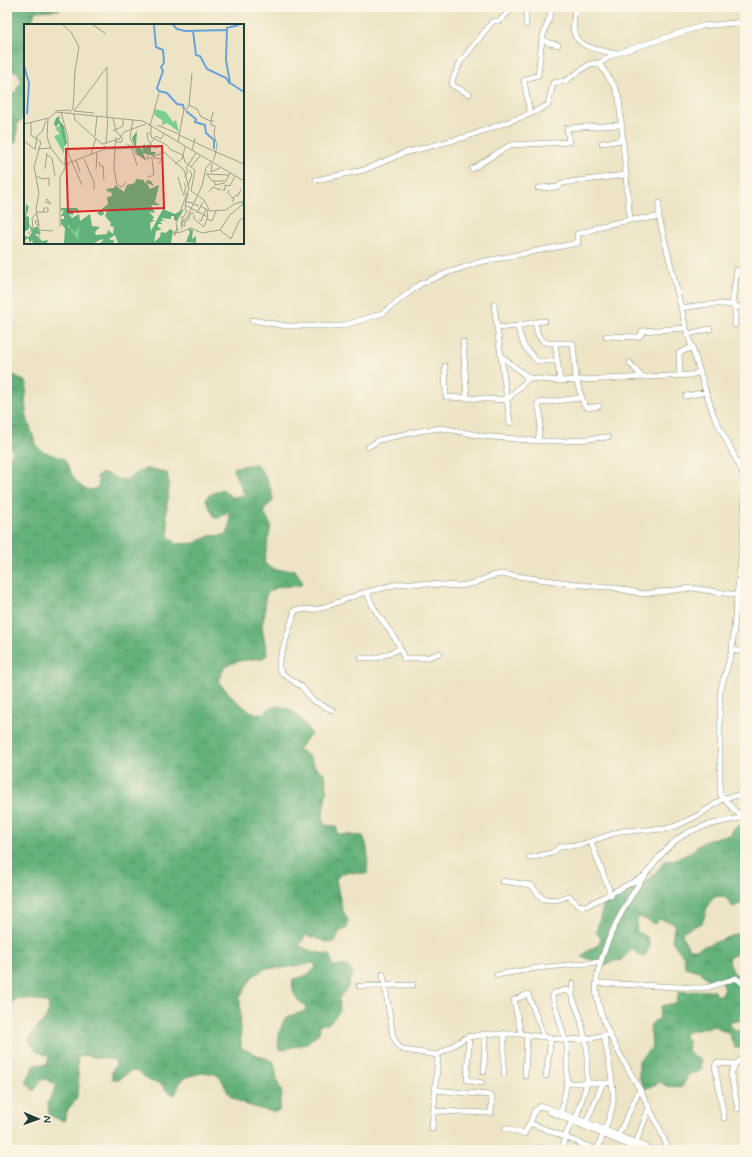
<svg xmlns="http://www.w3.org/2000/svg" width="752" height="1157" font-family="Mynerve,sans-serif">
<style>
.forest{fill:url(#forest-crowns);stroke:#417758}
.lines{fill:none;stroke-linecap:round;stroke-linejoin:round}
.minor-casing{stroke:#86907c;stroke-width:6}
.minor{stroke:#fff;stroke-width:5}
.inset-river{fill:none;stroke:#67a2d8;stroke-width:2}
.inset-road{fill:none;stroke:#9ba18b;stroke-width:1}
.view{fill:#d62828;fill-opacity:0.15;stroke:#d62828;stroke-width:2}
.inset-edge{fill:none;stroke:#1f3d34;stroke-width:2}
</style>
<defs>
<pattern id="forest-crowns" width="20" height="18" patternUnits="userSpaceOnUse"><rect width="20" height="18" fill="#63b17c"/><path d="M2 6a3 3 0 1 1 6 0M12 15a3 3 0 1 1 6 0" fill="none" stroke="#519166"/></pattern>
</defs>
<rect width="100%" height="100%" fill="#fcf5e5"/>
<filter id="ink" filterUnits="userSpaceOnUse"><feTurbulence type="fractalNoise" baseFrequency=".025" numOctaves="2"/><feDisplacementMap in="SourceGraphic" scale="8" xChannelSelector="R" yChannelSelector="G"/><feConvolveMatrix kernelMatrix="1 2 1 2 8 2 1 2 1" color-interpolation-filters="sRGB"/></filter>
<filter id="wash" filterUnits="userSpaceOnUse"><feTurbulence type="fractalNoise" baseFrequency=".012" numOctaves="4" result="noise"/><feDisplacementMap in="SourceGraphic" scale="16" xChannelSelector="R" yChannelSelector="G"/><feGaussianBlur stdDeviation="0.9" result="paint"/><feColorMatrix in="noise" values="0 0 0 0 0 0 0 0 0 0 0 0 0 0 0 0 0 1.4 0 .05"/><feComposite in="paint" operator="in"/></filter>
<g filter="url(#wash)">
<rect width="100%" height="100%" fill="#ede4c5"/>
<path class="forest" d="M7 7H60L59 10 35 11 31 25H25V118L18 123 16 142 7 150V118L9 116 7 97 16 92 21 80 18 72 7 70Z
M7 365 9 372 27 383 25 404 28 421 36 445 42 451 64 459C71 471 78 496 97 488L99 484 97 476C109 469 112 479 123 480 130 480 134 475 139 471 147 467 158 470 167 473L169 486 166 515 168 522V536L177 544 195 543 211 535 219 536 227 534 230 527 229 514 225 513 219 518H215L206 500 208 496 222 489 232 497 245 496C242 486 237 480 233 470L235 467 256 464C264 473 273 489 273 501L264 509V513L271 525 264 562C273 573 283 569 295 570L302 581 301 585C293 587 283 585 276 588 261 594 266 601 265 613 264 618 262 623 262 628 263 638 267 646 267 655L263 658C244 661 221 658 219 683 229 693 248 716 263 714 266 712 270 708 274 707 291 703 304 722 311 734L298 749 310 757 315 767 325 774 327 788 323 813 324 825 336 826 338 834 363 836C369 848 368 860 367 874 357 873 340 869 336 880L342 909 348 920 347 928 339 932 336 940 330 943 306 935 299 946 311 951 330 955 332 966H347L353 972 347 988 339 998 340 1011 328 1024H320L319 1033 307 1043 282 1050 278 1048C279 1038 279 1019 292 1015 297 1013 302 1014 306 1009V1005C295 1002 291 989 293 979 302 977 313 975 316 965L313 963 282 968H266L252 977 240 997 241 1048 274 1062 277 1080 282 1094 279 1111 275 1112C260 1109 245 1106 232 1097 226 1093 225 1084 221 1079 213 1067 191 1075 181 1080L175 1095 168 1092 160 1083 148 1081C141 1074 141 1071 130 1071L120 1079H112V1071L116 1064 115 1060 83 1055 79 1057 77 1060 79 1087 76 1100 68 1109 64 1121 49 1115 48 1102 57 1085 45 1079 41 1080 34 1091 26 1082 35 1064 47 1065 49 1056 36 1051 29 1040C35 1025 52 1021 48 1003 37 1000 22 997 12 1001L11 1014 7 1021V460L14 451 7 447Z
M740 825H745V877L743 885 745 887V902L733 907 725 897C708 891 707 912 702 923L683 931 682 935 689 949H697L745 931V953L743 951 728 958 734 974 745 975V1020L729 1022V1026L737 1031H745V1048H735L729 1034 715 1026 687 1032 684 1036 689 1041 688 1050 693 1057 700 1059 702 1069 699 1072 689 1074 682 1087 666 1086 661 1082 644 1089 639 1077V1060L651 1048 652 1044 650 1026 654 1021 659 1020 661 1006 676 1003 679 992H682L713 990 718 996 723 993 724 989 720 979 709 981 699 971 685 967 684 957 672 941 675 923 659 919 656 924 640 917 637 920 636 931 647 937 650 945 645 956H640L633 950 629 951 622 960 614 961 603 966 593 960 582 957C587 948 599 949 601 938L596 932 604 904 615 899 628 888 645 883 660 868 664 861C678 860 688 855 698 846 706 839 721 836 731 835L733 829Z"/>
</g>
<g filter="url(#ink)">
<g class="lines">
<defs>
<path id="minor" d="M524 7 526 11V25
M575 7C575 15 572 25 574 33 578 48 602 50 615 54
M740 7 745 8
M542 39 549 43 558 45
M599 63 615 87 619 98 630 220
M469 94 452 85 453 78 461 61 493 21H499L514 7
M530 114 524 80 538 75 542 39 553 7
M602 143 622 140
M472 169 510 145 569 142 567 128 620 125
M316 180 364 170 404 153 466 137 530 114 548 105 553 83 565 81 590 64 599 63 615 54 702 26 745 22
M538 188 558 187 562 183 625 175
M659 217V203
M732 304 737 270
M494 305 510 423
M681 308C703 305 724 300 745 309
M252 320 287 326H342L383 313 420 284 447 273 480 262 578 243 577 234 595 229 596 227 630 220 659 217 686 328 706 392 714 416 743 473
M535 322 545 321
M735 325V305
M517 326 535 322C537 332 537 338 547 343H573L576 379 584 405 588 408 599 406
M497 328 517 326 524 346 537 361H557
M688 334 710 329
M606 336 638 337 641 335 642 331 686 328
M463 342 467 398 507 400 529 378
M555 343 560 381
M501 356 529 378 560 381 691 375 700 372
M630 363 641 376
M445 366 446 397 467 398
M680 376 679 353 693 347
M686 396 706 392
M538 441H566L608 437
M368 447 379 440 419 431 442 428 482 436 538 441 541 419 538 403 581 398
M367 592C374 617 398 634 404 659L429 657 440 653
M732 650 745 652
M361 658H377L400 649
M332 710 312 700 302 687 283 674 279 668V662L295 610 319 609 363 593 398 584 411 583 460 586 475 583 491 576 501 574 591 586 612 587 643 594 692 588 737 595C742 554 747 514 743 473H745
M744 817 735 811 720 794V692L732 650 737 595 745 596
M591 842 611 895
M529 858 552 853 561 846 580 845 621 831 665 829 676 826 699 815 724 798 745 794
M502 881 531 885 543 899 557 900 569 896 578 905 586 906 643 877
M383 974 393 1036 398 1046 404 1050 438 1055 465 1038 485 1034H521L567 1040 592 1038 604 1035
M497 975 537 968 601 962
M596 983 701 988 709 987 736 978 745 985
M359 986 413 985
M572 995 573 983
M521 1034 514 1000 528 994 544 1037
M609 1034 604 1035C607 1054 615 1085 613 1103 610 1119 603 1135 597 1150L530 1123 535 1110 541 1106C579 1118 616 1135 653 1150
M469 1036 467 1080 482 1083
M484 1072 485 1034
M504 1073V1033
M525 1076 527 1034
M546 1076 551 1038
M567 1083H611
M738 1109 731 1074 735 1064 745 1057
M434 1111 488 1113H491L492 1098 489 1095 435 1090
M548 1111 640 1150
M561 1113 567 1083V1046L552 995 554 993 567 990 571 994 580 1016 587 1049V1083L576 1118
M724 1118 715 1066 717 1063 735 1064
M585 1125 603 1083
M505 1128 524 1134 530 1123
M432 1129 438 1055
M618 1136 640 1089
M565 1137 572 1121
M636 1143 649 1108
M531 1150 539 1148 550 1150
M561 1150 566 1137
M669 1150C660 1130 651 1109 640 1090 624 1060 603 1031 597 997 589 956 647 858 682 836 702 824 723 822 745 817"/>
</defs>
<use href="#minor" class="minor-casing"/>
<use href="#minor" class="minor"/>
</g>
</g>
<g transform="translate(24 24)">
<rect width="220" height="220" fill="#ede4c5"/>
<path d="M35 102 41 116 40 130 30 112 36 110 31 104ZM43 201H46L47 205 56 202 57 210 53 217Z" fill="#7ace92"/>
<path d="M36 92 35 96 40 102 43 119 41 122 35 99 32 103 30 100 32 94ZM113 107 112 122 116 123 119 128 118 122 121 120V124L122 121H127V128H132L130 132 119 129 122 137 113 130 108 114ZM112 155 120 156 121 160 123 156 127 157 130 162 123 159 126 165 135 161 131 178 136 181H127L131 189 125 188 130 193 128 196H131L126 199 127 207 140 183 141 186 151 190 160 185 153 197 150 196V192H147V195L137 194 140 197H136L138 200H134V203L138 205 132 207 130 218 136 213 137 208 142 209 146 205 149 207 147 219H94L91 211 85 215 91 217 89 219H76L79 217 78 215 70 219H40L41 204 37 200V195H40V192H37L40 186 37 187V184H53L56 189 50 186 49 191 45 190 48 194 55 190 56 197 66 190 68 202 76 203 71 208 72 211 83 210 84 206 89 210 90 203 86 202 87 199 81 192 83 187H79L80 190 77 192 73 189 84 180 83 173 88 172 87 167 85 169 82 165 90 164 91 161 100 168 103 161 111 159ZM43 201H46V204L51 208 56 202 54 216ZM2 180 5 183 2 192 5 193V200L9 205 13 202 17 210H11L18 217 24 216 23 219H9L8 216 6 219 4 214 0 217V212L5 213 8 208 5 201V205L0 208ZM164 205 169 206 168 215 172 212V219L162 218 166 208Z" fill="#63b17c" fill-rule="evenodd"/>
<path d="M131 85 142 88 149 98 152 96 155 108 143 99 137 102 139 97 130 91Z" fill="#7ace92"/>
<path class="inset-river" d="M130 1 132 23 139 26 140 39 137 43 139 47 133 64 135 67 143 69 153 80 159 81 160 85M149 1 153 5 161 7 203 6 202 36 206 59 220 68M202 4 215 1M169 7 172 31 176 32 183 45 202 54 206 60M0 24V42L5 59 3 90M162 87 172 95 171 98 181 101 182 109 190 116V125"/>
<path class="inset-road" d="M39 1 47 8 55 23 51 47 49 85 45 89M69 1 82 10M83 43V93M31 87 46 86M50 87 83 43M50 87 70 89M37 88 44 114V129L58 161M189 88 187 97H190M50 90 51 96 78 120 95 115 100 108 122 100M89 94 92 107 98 114V118H92M109 96 106 113 112 130 124 135 140 128 160 146 165 164 152 199 154 208M7 98V111L17 118 10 143 15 169 12 185 15 202V219M0 100 25 94 32 88 119 97 220 157M133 101 155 110M126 102 135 69M127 102V113L143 121 147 126 159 131 161 138 171 146 167 167 180 176 186 187 202 186 210 180 220 177M89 107 99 102V95M126 109H123L124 116 130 124 134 123M155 111 192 128M71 112 73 92M92 113 91 125 109 124M0 117 12 126M154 118 160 85 162 86 165 81 168 49M82 120 84 93M103 120 107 122 113 141M80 121 81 125H91L90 144 93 161 98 163 102 158M27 124 39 140H45L46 137M11 125 13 112 18 108 22 97M14 125 27 124 23 113 24 94M168 127 171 114M192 128 220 140M67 130 72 113M23 131 28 134 31 152M129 134 138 135 134 140M60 135 70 158V166M124 135 123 124 132 112 137 115 140 110M52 136 56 148M47 138 81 125M75 138 76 142H79L80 156M151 140 158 135 161 123M188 140 187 148 196 144M167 143 176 132M21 145 23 129M72 145 73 129M182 150 205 151M183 150 188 157H202L206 149M13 152 18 155 25 154V162M124 153 130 151 128 135M154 153 158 167M161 153 164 146 162 144 172 129M190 157 191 161 201 159M160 159 162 163 159 171 162 169M164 162 168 150 166 147M198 166H201V161L206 162 211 152M205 166 204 169 210 175 208 178M185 168 189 163 195 166 196 164M164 169 161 181 184 193 183 195M209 174 212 171 214 172 217 165M21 178 27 180 23 175 22 177M162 178 170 179 178 162 182 144 190 135 193 122 190 110 191 102 187 101V97L177 93 173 85 165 81M176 182 184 186 183 192M173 189 179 178M170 191V195L180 203 183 195M158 192V201L161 202V197M159 194 163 187 161 186 162 181M183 195 188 197 192 187M175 196 177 197 182 185M11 197H14L15 201 12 200ZM158 197 163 194 169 180 175 182M36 203V153L41 144V133M153 204 152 207V208L151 211H150V208H152L153 209 157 208 167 204 178 209 196 206 206 191 219 180 217 178M158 205 157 199 164 196 167 189H170M15 206 29 207M196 206 207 215 215 197 220 193M4 210 9 205 8 194 14 188H24V184H20L19 188"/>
<path class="view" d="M138 122 140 184 44 188 42 125Z"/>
<rect width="220" height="220" class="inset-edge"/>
</g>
<rect width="752" height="1157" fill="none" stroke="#fcf5e5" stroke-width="24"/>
<g transform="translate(38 1119) rotate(92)" stroke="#fcf5e5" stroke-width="3" paint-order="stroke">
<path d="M0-3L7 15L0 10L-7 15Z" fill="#1f3d34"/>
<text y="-6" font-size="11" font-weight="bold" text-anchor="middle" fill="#1f3d34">N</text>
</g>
</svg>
